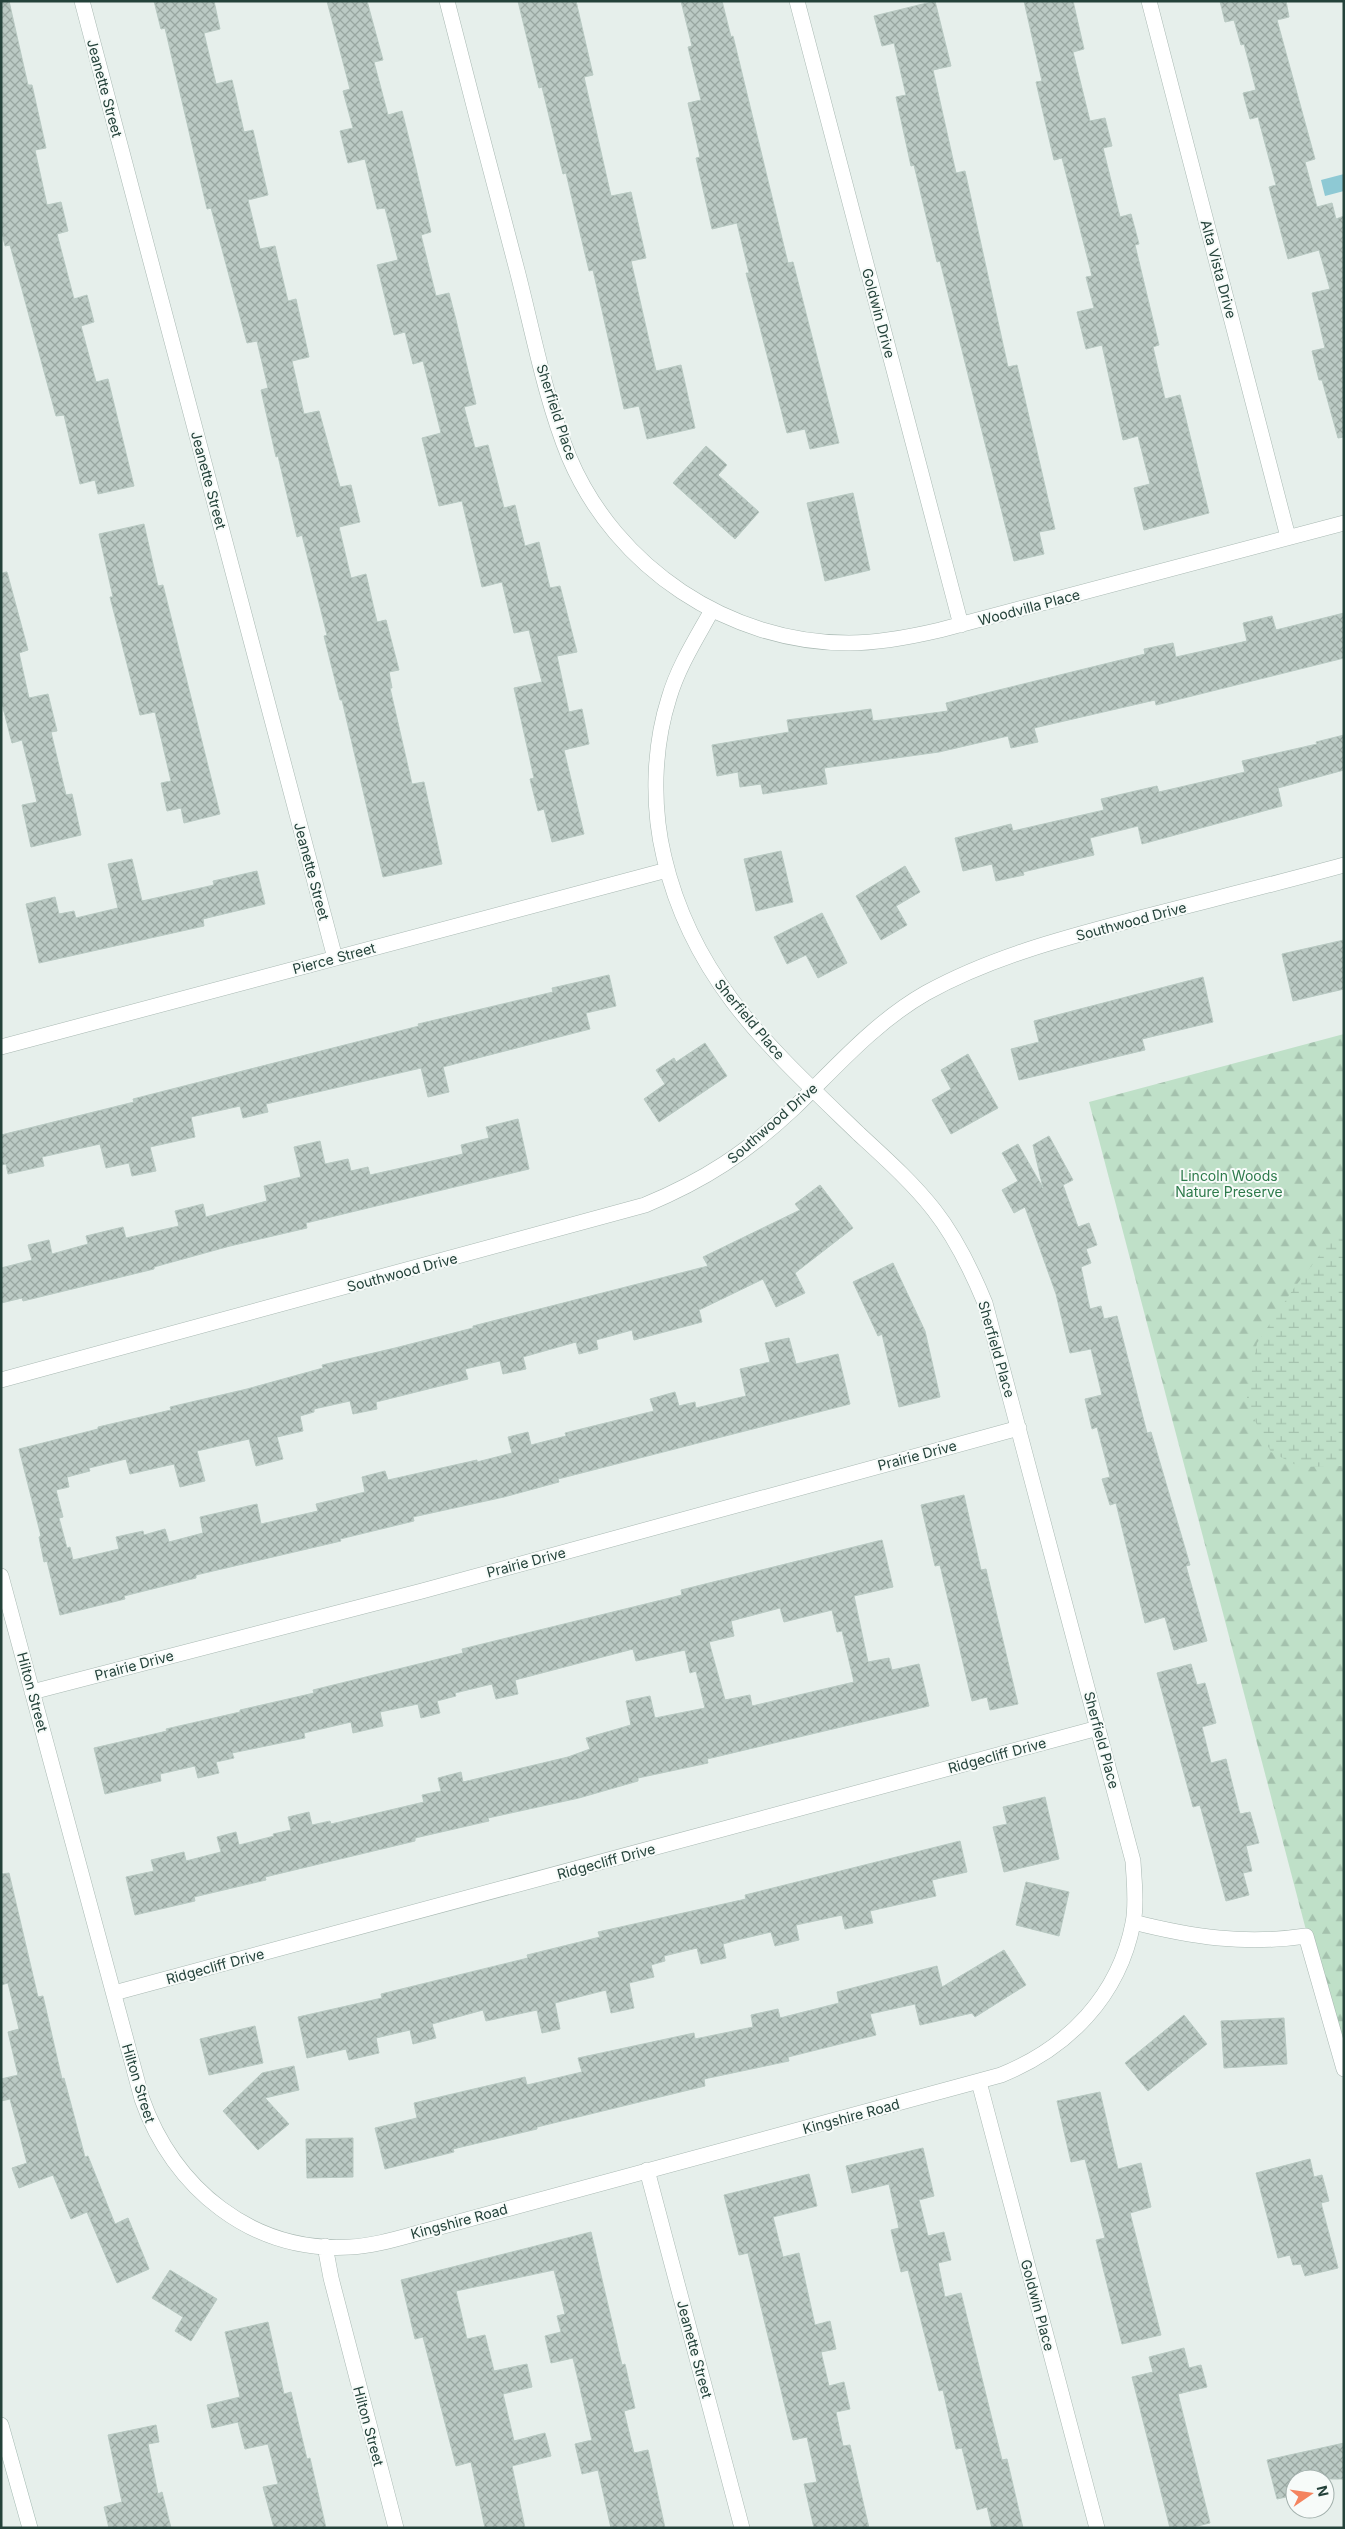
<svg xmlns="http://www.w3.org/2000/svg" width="1345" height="2529" font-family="Inter,sans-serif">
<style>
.forest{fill:url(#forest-firs)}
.wetland{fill:url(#wetland-marsh)}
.water{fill:#8ec9d4}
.building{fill:url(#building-cross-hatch);stroke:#b8c9c2;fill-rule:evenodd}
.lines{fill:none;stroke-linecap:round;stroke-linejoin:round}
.street-casing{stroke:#a8b8b2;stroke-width:16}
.secondary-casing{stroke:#a4bbb3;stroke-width:16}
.street{stroke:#fff;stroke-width:15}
.secondary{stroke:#fff;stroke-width:15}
.labels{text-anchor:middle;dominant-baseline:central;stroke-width:4;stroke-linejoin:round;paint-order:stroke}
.street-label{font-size:14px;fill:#24423a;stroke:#f7fbf9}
.park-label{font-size:14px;fill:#2d7a4b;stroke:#f7fbf9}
</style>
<defs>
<pattern id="forest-firs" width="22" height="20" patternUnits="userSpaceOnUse" patternTransform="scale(1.25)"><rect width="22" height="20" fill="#bfe0c8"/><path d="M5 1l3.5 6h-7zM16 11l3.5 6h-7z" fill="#a4c1ad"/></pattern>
<pattern id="wetland-marsh" width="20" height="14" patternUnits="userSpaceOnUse" patternTransform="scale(1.25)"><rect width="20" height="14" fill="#bfe0c8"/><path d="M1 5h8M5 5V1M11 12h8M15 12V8" fill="none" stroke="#a4c1ad"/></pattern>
<pattern id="building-cross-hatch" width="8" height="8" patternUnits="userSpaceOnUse" patternTransform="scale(1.25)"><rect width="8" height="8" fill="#bbcac4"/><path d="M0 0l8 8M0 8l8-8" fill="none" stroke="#98a6a0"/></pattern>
</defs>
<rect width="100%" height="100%" fill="#e6efeb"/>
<path class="forest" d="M1344 1034V2075L1089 1102Z"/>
<path class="wetland" d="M1344 1224V1463L1341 1466 1300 1467 1271 1452 1246 1403 1257 1343 1294 1288Z"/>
<path class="water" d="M1344 174V191L1325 196 1321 180Z"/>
<path class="building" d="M1 1H9L28 85H32L46 148 35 150 47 205 61 202 68 231 57 234 74 299 87 295 94 322 81 326 96 382 108 379 134 486 98 494 95 480 80 484 64 415 56 416 10 245 5 246 1 228Z
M154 1H214L220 29 204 33 216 84 232 80 244 132 253 130 268 195 248 200 260 249 275 246 288 301 296 299 309 357 292 361 304 414 319 411 340 487 351 485 360 522 339 527 351 578 366 574 377 622 386 620 399 670 389 672 392 688H390L412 784 424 782 442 864 383 877 342 700H340L324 636 327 635 302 535 297 537 278 456 276 457 261 390 268 388 257 341 247 343 211 208 207 209 165 28 161 29Z
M327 1H367L383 60 374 62 388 115 402 111 411 147 431 232 421 235 436 296 449 293 456 320 476 404 464 407 475 448 488 445 504 508 515 505 525 546 539 542 550 588 560 586 577 652 557 656 569 712 582 709 589 744 564 750 584 834 552 842 544 809 538 811 530 779 534 778 514 688 542 682 529 630 514 633 502 582 482 587 462 501 439 506 422 438 441 433 423 361 413 364 405 332 394 335 377 265 398 260 385 208 377 209 365 159 348 163 340 131 353 128 343 91 350 89Z
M518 1H576L593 75 584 77 611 196 631 192 646 258 631 261 656 371 681 365 695 428 647 439 639 406 624 409 593 270 589 271 566 173 563 174 542 87 539 88Z
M681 1H722L731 37 733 36 788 263 793 262 839 443 810 449 805 429 787 433 746 273H749L737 223 712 229 696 158 700 157 688 103 701 100 688 47 692 46Z
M935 1 951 66 933 70 956 173 965 171 1008 367 1017 365 1055 529 1039 532 1044 554 1014 561 940 261 937 262 914 165 911 166 896 97 906 95 894 43 882 46 874 16Z
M1024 1H1073L1084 49 1073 52 1090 121 1105 118 1112 146 1103 148 1120 217 1131 214 1139 244 1135 245 1159 345 1153 347 1165 399 1180 395 1209 513 1144 530 1134 488 1150 484 1138 436 1123 440 1102 345 1086 349 1077 312 1094 308 1086 277 1092 276 1062 158 1054 160 1036 82 1042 81Z
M1220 1H1286L1289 17 1277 20 1315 159 1305 162 1317 207 1332 203 1336 219 1344 216V437L1338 438 1322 380H1319L1312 351 1325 348 1312 293 1330 289 1319 250 1288 259 1269 187 1276 185 1258 117 1250 119 1243 93 1256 90 1244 44 1241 45 1234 20 1225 22Z
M706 446 727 465 718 475 759 512 735 539 673 483Z
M853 493 870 570 825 581 807 503Z
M144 524 158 586 163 585 220 814 184 823 181 808 167 811 161 783 171 781 155 712 140 715 110 597H113L99 534Z
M7 572 28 650 19 653 29 698 48 694 57 731 51 732 66 795 72 794 81 835 31 847 22 805 37 802 22 740 12 743 1 700V573Z
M1344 613V658L1156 705 1155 700 1034 728 1038 742 1011 748 1008 736 939 752 824 768 827 784 763 794 761 784 740 787 738 772 717 776 712 745 789 732 787 720 871 709 873 721 948 711 946 703 1145 654 1144 649 1173 643 1176 657 1247 641 1243 623 1272 616 1276 630Z
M1344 735V770L1278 788 1282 806 1142 844 1138 826 1090 838 1094 855 1023 872 1024 875 996 881 992 864 963 871 955 838 1011 824 1013 831 1104 810 1101 799 1157 786 1159 792 1245 772 1242 761 1317 744 1316 742Z
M781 851 793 902 756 911 744 859Z
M132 859 142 901 214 885 213 881 257 871 265 904 203 919 204 926 39 963 26 904 55 897 59 914 74 911 76 918 118 908 108 864Z
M905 866 920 892 896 906 907 925 881 940 856 896Z
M822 913 847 963 818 978 806 955 787 964 774 937Z
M1344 940V989L1293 1001 1282 954Z
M609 975 616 1006 586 1013 590 1029 443 1067 449 1092 428 1097 421 1068 266 1104 268 1112 243 1118 240 1106 191 1117 195 1137 150 1147 156 1171 132 1176 129 1163 106 1168 100 1144 42 1157 44 1166 8 1174 6 1164 1 1165V1135L134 1102 133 1099 419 1026 418 1024 553 992 552 988Z
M1203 977 1213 1022 1142 1039 1145 1050 1019 1080 1011 1049 1039 1042 1034 1021Z
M705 1043 727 1076 659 1122 644 1099 665 1084 656 1070 674 1058 676 1062Z
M968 1054 998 1108 951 1134 932 1100 951 1089 941 1070Z
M518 1119 529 1169 306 1223 307 1228 230 1246 154 1267V1269L23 1301 22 1298 1 1303V1268L32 1260 28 1245 49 1240 52 1254 88 1244 86 1236 123 1227 126 1238 179 1226 175 1211 203 1204 206 1217 267 1201 264 1186 301 1177 294 1147 320 1141 325 1164 348 1159 351 1171 368 1167 370 1175 463 1154 461 1145 489 1138 486 1127Z
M1049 1136 1073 1180 1063 1185 1078 1227 1089 1223 1097 1245 1086 1249 1091 1263 1081 1267 1090 1309 1101 1306 1104 1319 1117 1316 1147 1433 1151 1432 1190 1565 1186 1566 1207 1641 1174 1650 1165 1617 1145 1623 1116 1503 1110 1505 1102 1479 1110 1477 1097 1427 1092 1429 1085 1399 1102 1395 1091 1349 1070 1353 1056 1294 1025 1207 1014 1213 1002 1190 1018 1181 1002 1153 1018 1144 1043 1188 1033 1145Z
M820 1185 853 1228 795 1273 805 1293 776 1307 763 1279 699 1310 702 1322 634 1340 632 1330 596 1340 598 1349 579 1354 576 1342 523 1357 526 1369 503 1374 500 1361 465 1369 468 1379 376 1402 377 1409 353 1414 350 1401 314 1409V1412L300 1416 303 1431 277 1437 283 1459 256 1466 249 1439 197 1451 205 1481 180 1487 174 1464 130 1474 126 1459 89 1468 90 1471 67 1477 69 1487 56 1490 63 1517 59 1518 67 1548 70 1547 73 1560 119 1549 116 1537 143 1531 144 1535 165 1529 169 1542 203 1533 200 1517 257 1504 261 1524 318 1511 316 1504 365 1492 362 1477 385 1471 388 1480 477 1460V1462L512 1453 508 1437 528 1432 531 1445 566 1436 565 1433 654 1411 650 1399 675 1392 679 1406 695 1402 696 1408 746 1396 740 1369 770 1362 765 1343 789 1338 796 1364 838 1354 850 1404 558 1479 559 1482 504 1497 413 1517 414 1521 340 1539 341 1541 196 1575V1578L124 1596 125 1599 60 1615 47 1561 44 1562 39 1537 41 1536 19 1449 98 1429V1427L171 1410 170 1407 247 1389 323 1368 322 1365 395 1348 473 1328V1326L708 1266 703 1257 800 1210 795 1204Z
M893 1263 925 1331 940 1397 899 1407 882 1334 878 1336 853 1282Z
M964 1495 981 1570 986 1569 1018 1704 990 1710 987 1697 972 1701 940 1565 935 1566 921 1505Z
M882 1540 893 1587 854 1596 868 1662 889 1658 892 1670 919 1664 929 1706 707 1759 708 1763 638 1778V1781L579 1798 488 1818 489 1821 415 1838V1841L265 1877 266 1880 194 1897 195 1901 135 1915 126 1877 154 1871 151 1860 184 1852 186 1861 221 1852 217 1837 236 1832 239 1845 274 1836 273 1834 291 1830 288 1817 309 1812 312 1825 330 1821 331 1824 424 1802 422 1795 441 1791 438 1778 461 1772 463 1782 568 1757 590 1749 586 1738 631 1725 626 1701 650 1696 655 1718 705 1708 696 1671 690 1673 685 1650 636 1661 633 1649 515 1680 518 1694 496 1699 492 1684 455 1693 456 1696 437 1701 440 1713 421 1718 418 1704 380 1712 383 1726 353 1733 351 1722 304 1733 305 1738 232 1753 234 1758 216 1762 219 1773 198 1778 195 1766 160 1774 161 1781 105 1794 94 1748 167 1731 166 1729 240 1712V1710L314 1693 313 1690 463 1653 462 1649 682 1595 681 1590ZM780 1608 784 1622 832 1610 837 1632 842 1631 854 1682 752 1706 750 1695 725 1700 709 1642 734 1636 731 1621Z
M1191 1664 1197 1685 1205 1683 1216 1723 1202 1727 1211 1763 1226 1759 1240 1814 1250 1812 1259 1843 1246 1846 1252 1871 1243 1873 1249 1895 1226 1901 1200 1805 1193 1807 1157 1673Z
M1045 1797 1059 1859 1004 1872 993 1827 1007 1824 1003 1807Z
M960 1841 967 1872 932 1880 936 1896 870 1911 873 1923 845 1929 842 1915 796 1925 799 1940 775 1946 771 1932 737 1940 723 1944 726 1958 701 1964 697 1948 664 1956 665 1961 651 1965 654 1977 629 1983 634 2008 611 2013 606 1990 555 2003 560 2029 542 2033 537 2010 486 2021 483 2010 432 2024 436 2038 413 2044 410 2030 376 2038 379 2053 349 2060 346 2049 307 2058 298 2017 382 1998 381 1994 528 1958 527 1955 600 1937 598 1932 746 1899 745 1895Z
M9 1873 38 1997 43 1996 62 2079 64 2078 85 2157 88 2156 115 2224 128 2218 149 2269 117 2283 87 2212 71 2219 53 2175 19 2188 12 2168 27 2163 10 2099 1 2101V2079L18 2075 8 2032 19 2029 8 1983 1 1985V1874Z
M1026 1882 1069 1892 1059 1936 1016 1925Z
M1004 1950 1026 1985 975 2017 972 2013 920 2025 915 2004 870 2014 876 2035 788 2057 789 2061 704 2079 705 2086 537 2127V2129L453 2149 454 2152 385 2169 375 2128 417 2118 414 2103 525 2077 527 2085 582 2072 578 2058 694 2033 695 2039 753 2027 751 2015 778 2009 780 2018 839 2003 837 1992 937 1966 942 1987Z
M1184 2015 1207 2044 1148 2091 1125 2063Z
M1284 2018 1287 2064 1224 2068 1221 2021Z
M255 2026 263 2063 209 2075 200 2039Z
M294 2066 299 2090 265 2098 289 2124 258 2150 223 2111 262 2073Z
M1100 2092 1118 2169 1141 2163 1151 2207 1130 2213 1161 2335 1122 2344 1096 2240 1105 2238 1085 2159 1071 2162 1057 2101Z
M353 2138V2177L307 2178 306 2139Z
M923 2148 934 2196 919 2200 928 2236 944 2232 951 2260 938 2263 945 2297 961 2293 1002 2460 1007 2459 1023 2528H992L987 2507 977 2510 962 2448 956 2449 943 2390 939 2391 908 2270 901 2272 891 2230 899 2228 889 2184 852 2193 846 2166Z
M1310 2159 1314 2177 1322 2175 1329 2201 1321 2203 1338 2268 1305 2276 1301 2264 1293 2265 1290 2255 1278 2258 1256 2173Z
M809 2174 817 2206 773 2217 783 2257 799 2253 815 2325 830 2321 836 2349 821 2352 829 2386 844 2382 850 2409 836 2412 843 2446 850 2445 869 2528H814L804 2484 817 2482 807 2437 793 2440 748 2253 739 2255 724 2195Z
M591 2232 622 2365 625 2364 635 2408 624 2411 634 2453 648 2450 665 2528H611L598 2470 582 2474 575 2444 592 2440 573 2358 551 2363 545 2336 561 2332 557 2316 565 2314 554 2270 456 2291 467 2339 485 2335 494 2371 527 2364 532 2387 503 2394 514 2441 545 2433 551 2456 512 2466 525 2528H485L471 2462 456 2466 423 2337 415 2339 401 2280Z
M170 2270 217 2299 191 2341 175 2331 183 2317 152 2298Z
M268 2322 284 2394 291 2392 307 2459 310 2458 326 2528H274L263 2487 278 2484 268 2444 245 2449 238 2422 212 2428 207 2405 240 2397 225 2332Z
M1184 2348 1189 2368 1201 2365 1207 2387 1178 2394 1210 2523 1189 2528H1170L1132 2377 1153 2372 1149 2357Z
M156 2425 159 2442 148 2444 158 2494 162 2492 171 2528H109L104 2507 122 2502 108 2435Z
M1344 2443V2479H1295V2495L1277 2499 1267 2460Z"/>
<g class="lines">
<defs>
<path id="street" d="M82 1 335 958
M447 1C470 91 493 180 517 270 533 332 545 398 569 457 616 568 729 643 849 643 880 643 910 637 940 630L1344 523
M797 1 961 625
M1149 1 1288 537
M1 1047 667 870
M1 1380 645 1205C705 1180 746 1153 794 1108 835 1068 875 1022 926 993 991 957 1064 938 1136 919 1205 901 1275 884 1344 865
M1 1576 142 2099C173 2188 252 2253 350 2247 373 2246 396 2239 418 2233L1001 2075C1068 2048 1119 1996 1133 1923 1137 1903 1134 1881 1133 1861L985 1303C971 1269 956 1238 934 1210 912 1182 885 1158 859 1134 771 1049 693 981 664 857 652 807 653 748 669 698 678 667 696 639 712 610
M32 1692 422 1591 1019 1428
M1133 1922C1192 1937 1245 1945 1306 1936L1344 2069
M114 1993 1098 1728
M979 2082 1097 2528
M647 2170 742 2528
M325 2246 331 2278 396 2528"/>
<path id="secondary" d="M1 2425 30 2528"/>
</defs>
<use href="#street" class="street-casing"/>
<use href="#secondary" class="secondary-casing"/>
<use href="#street" class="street"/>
<use href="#secondary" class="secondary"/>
</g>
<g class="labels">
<g class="street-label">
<text transform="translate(105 88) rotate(75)">Jeanette Street</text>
<text transform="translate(1219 269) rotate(75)">Alta Vista Drive</text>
<text transform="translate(879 313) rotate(75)">Goldwin Drive</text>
<text transform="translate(557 412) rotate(72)">Sherfield Place</text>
<text transform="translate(209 480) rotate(75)">Jeanette Street</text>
<text transform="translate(1029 607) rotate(-15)">Woodvilla Place</text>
<text transform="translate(312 871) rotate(75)">Jeanette Street</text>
<text transform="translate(1131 921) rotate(-15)">Southwood Drive</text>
<text transform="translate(334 958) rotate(-15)">Pierce Street</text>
<text transform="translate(750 1019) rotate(50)">Sherfield Place</text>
<text transform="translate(772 1123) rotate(-41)">Southwood Drive</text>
<text transform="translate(402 1272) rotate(-15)">Southwood Drive</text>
<text transform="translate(997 1349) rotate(74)">Sherfield Place</text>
<text transform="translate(917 1455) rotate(-15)">Prairie Drive</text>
<text transform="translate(526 1562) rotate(-15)">Prairie Drive</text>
<text transform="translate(134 1665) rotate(-15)">Prairie Drive</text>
<text transform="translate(33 1692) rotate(75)">Hilton Street</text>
<text transform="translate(1102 1740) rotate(75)">Sherfield Place</text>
<text transform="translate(997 1755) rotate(-15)">Ridgecliff Drive</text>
<text transform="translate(606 1861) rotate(-15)">Ridgecliff Drive</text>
<text transform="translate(215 1966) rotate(-15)">Ridgecliff Drive</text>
<text transform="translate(139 2083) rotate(73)">Hilton Street</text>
<text transform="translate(851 2116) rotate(-15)">Kingshire Road</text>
<text transform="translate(459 2221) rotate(-15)">Kingshire Road</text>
<text transform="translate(1038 2305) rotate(75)">Goldwin Place</text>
<text transform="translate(695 2349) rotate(75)">Jeanette Street</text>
<text transform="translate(369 2426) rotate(75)">Hilton Street</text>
</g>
<g class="park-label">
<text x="1229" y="1175">Lincoln Woods<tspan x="1229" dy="16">Nature Preserve</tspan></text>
</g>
</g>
<rect width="1345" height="2529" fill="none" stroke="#24423a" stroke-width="5"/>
<g transform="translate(1310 2494) rotate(77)"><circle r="24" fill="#f7fbf9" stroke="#a3b1ad"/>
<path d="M0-4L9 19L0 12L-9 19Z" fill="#f4845f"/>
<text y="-8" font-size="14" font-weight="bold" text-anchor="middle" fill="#24423a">N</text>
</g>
</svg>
